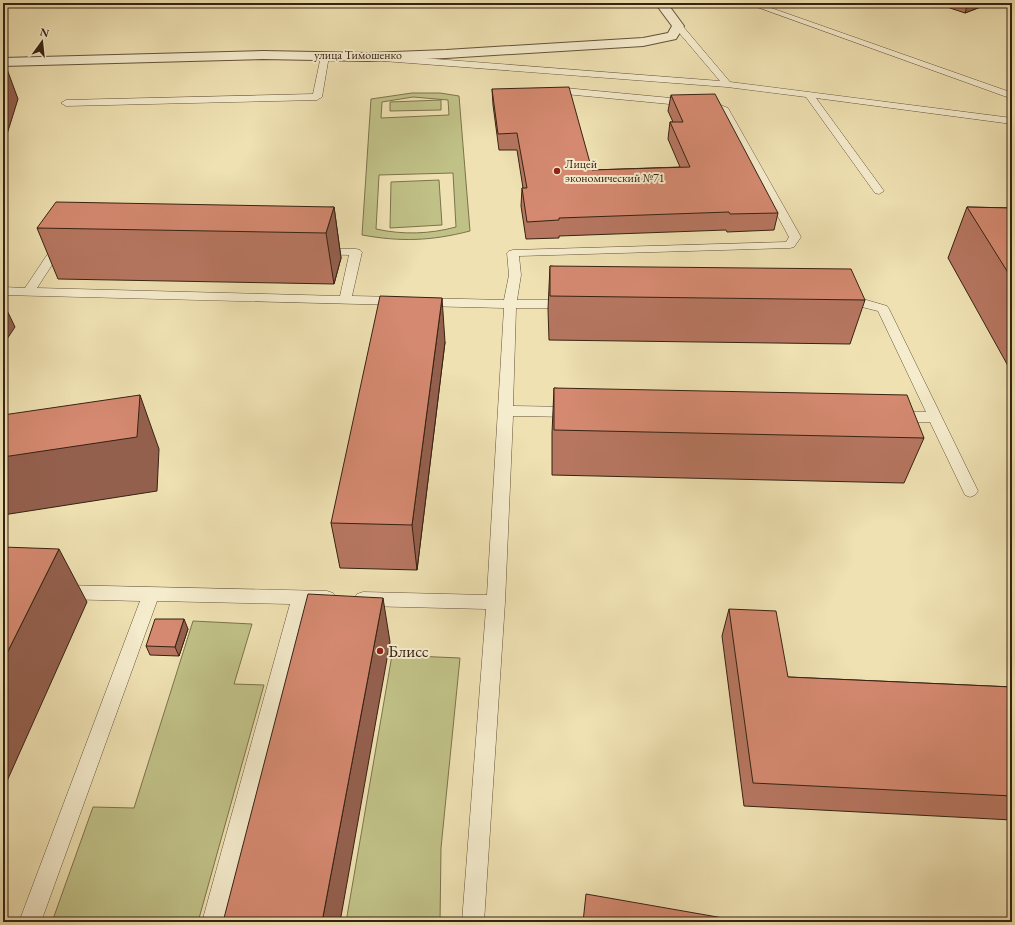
<svg xmlns="http://www.w3.org/2000/svg" width="1015" height="925" font-family="'EB Garamond',serif">
<style>
.green{fill:#c0c187;stroke:#7c724c;fill-rule:evenodd}
.lines{fill:none;stroke-linecap:round;stroke-linejoin:round}
.service-casing{stroke:#65523a;stroke-width:1}
.tertiary-casing{stroke:#65523a;stroke-width:2}
.service{fill:#f5eccd;fill-rule:evenodd}
.tertiary{fill:#f5eccd;fill-rule:evenodd}
.wall{fill:#b67660;stroke:#372212}
.shaded-wall{fill:#94604e;stroke:#372212}
.building{fill:#d48970;stroke:#372212}
.poi-dot{fill:#8f2418;stroke:#f5eccd;stroke-width:1.5}
.labels{text-anchor:middle;dominant-baseline:central;stroke-width:4;stroke-linejoin:round;paint-order:stroke}
.far-street-label{font-size:12px;fill:#372212;stroke:#f5eccd}
.far-poi-label{font-size:12px;fill:#372212;stroke:#f5eccd;text-anchor:start}
.near-poi-label{font-size:17px;fill:#372212;stroke:#f5eccd;text-anchor:start}
</style>
<rect width="100%" height="100%" fill="#efe1b2"/>
<filter id="stains"><feTurbulence type="fractalNoise" baseFrequency=".005" numOctaves="4"/><feColorMatrix values="0 0 0 0 .2 0 0 0 0 .09 0 0 0 0 .02 0 0 0 .5 -.17"/></filter>
<radialGradient id="worn" r=".72"><stop offset=".6" stop-color="#630" stop-opacity="0"/><stop offset="1" stop-color="#630" stop-opacity=".3"/></radialGradient>
<path class="green" d="M412 93H440L459 96 470 231C431 241 401 242 362 235L371 99ZM413 97 448 100 449 115 381 118 382 102ZM453 173 456 227C430 234 403 235 376 229L379 175Z
M441 100V110L390 111V102Z
M439 180 442 225 390 228 391 182Z
M193 621 252 624 234 684 264 685 198 922H52L93 807 134 808Z
M392 655 460 658 441 848 440 922H346Z"/>
<g class="lines">
<defs>
<path id="service" d="M746 3H757L1010 92 1012 94 1007 97 1004 96Z
M675 24H681L730 82 1012 118V124L816 98 884 191 879 194 875 193 806 97 727 87 383 61 379 58 383 55 720 81 675 28Z
M325 53 329 56 322 97 317 100 66 106 61 103 66 100 313 94 321 56Z
M565 88 713 102 728 108 801 237 794 247 790 248 519 256 521 275 517 300H569L573 301 575 304 573 307 569 308H516L513 406 573 407 578 409 580 412 578 415 573 417 513 416 505 602 484 922H462L486 609 363 606 357 604 354 599 357 594 363 592 487 595 504 308 422 306 418 305 416 302 418 299 422 298 504 300 509 275 507 253 509 251 513 250 786 242 789 237 721 112 711 108 565 94 551 95 546 92 551 89Z
M62 242 66 243 68 245 63 248 37 288 340 296 349 255 320 254 316 253 314 251 316 249 320 248 356 249 360 250 362 252 352 296 398 297 402 298 404 301 402 304 398 305 3 295V287L25 288 55 243Z
M843 299H863L887 306 889 309 978 491 975 495 970 497 965 495 930 422H895L890 420 888 417 890 414 895 412H926L878 311 862 307 839 306 837 303 839 300Z
M61 585 327 591 333 593 336 598 333 603 327 605 307 604 224 922H202L290 604 157 601 41 922H19L140 601 61 599 55 597 52 592 55 587Z"/>
<path id="tertiary" d="M655 3H667L684 26 676 39 643 46 446 58 368 61 263 59 3 66V58L263 51 368 53 446 50 643 38 668 33 672 26Z"/>
</defs>
<use href="#service" class="service-casing"/>
<use href="#tertiary" class="tertiary-casing"/>
<use href="#service" class="service"/>
<use href="#tertiary" class="tertiary"/>
</g>
<path class="wall" d="M935 3H991L965 13Z
M492 89 592 170 680 167 668 139 670 122H673L668 111 671 95 778 213 774 230 727 232 726 230 559 236V238L526 239 521 206 522 188H523L517 150H499L493 105Z
M334 207 341 258 334 284 58 279 37 228Z
M967 207 1012 208V373L948 258Z
M550 266 865 300 850 344 549 340 548 309Z
M445 342 417 570 340 568 331 523Z
M554 388 924 438 904 483 552 475V433Z
M729 609 788 677 1012 687V820L744 806 722 636Z
M188 629 179 656 150 655 146 646Z"/>
<path class="shaded-wall" d="M968 3H991L965 13Z
M4 61 18 99 3 147V63Z
M334 207 341 258 334 284 326 233Z
M442 298 445 342 417 570 412 525Z
M3 302 15 327 3 345Z
M140 395 159 449 157 491 3 515V457Z
M59 549 87 602 3 790V661Z
M383 598 390 642 340 922H322Z
M184 619 188 629 179 656 175 647Z"/>
<path class="building" d="M569 87 592 170 690 167 670 122H683L671 95 715 94 778 213 730 214 729 212 559 218V220L527 222 522 188H527L517 133 498 134 492 89Z
M56 202 334 207 326 233 37 228Z
M967 207 1012 208V279Z
M550 266 851 269 865 300 550 296Z
M380 296 442 298 412 525 331 523Z
M554 388 907 395 924 438 554 430Z
M140 395 137 437 3 457V415Z
M3 547 59 549 3 661Z
M308 594 383 598 322 922H223Z
M729 609 776 611 788 677 1012 687V796L753 783Z
M155 619H184L175 647 146 646Z
M586 894 746 922H583Z"/>
<g class="poi-dot">
<circle cx="557" cy="171" r="4"/>
<circle cx="380" cy="651" r="4"/>
</g>
<g class="labels">
<g class="far-street-label">
<text x="358" y="55">улица Тимошенко</text>
</g>
<g class="far-poi-label">
<text x="565" y="164">Лицей<tspan x="565" dy="14">экономический №71</tspan></text>
</g>
<g class="near-poi-label">
<text x="388" y="651">Блисс</text>
</g>
</g>
<rect width="1015" height="925" fill="none" stroke="#efe1b2" stroke-width="16"/>
<rect x="4" y="4" width="1007" height="917" fill="none" stroke="#372212" stroke-width="2"/>
<rect x="8" y="8" width="999" height="909" fill="none" stroke="#372212"/>
<g transform="translate(42 42) rotate(15)" stroke="#f5eccd" stroke-width="3" paint-order="stroke">
<path d="M0-3L7 15L0 10L-7 15Z" fill="#372212"/>
<text y="-6" font-size="11" font-weight="bold" text-anchor="middle" fill="#372212">N</text>
</g>
<rect width="100%" height="100%" filter="url(#stains)"/>
<rect width="100%" height="100%" fill="url(#worn)"/>
</svg>
